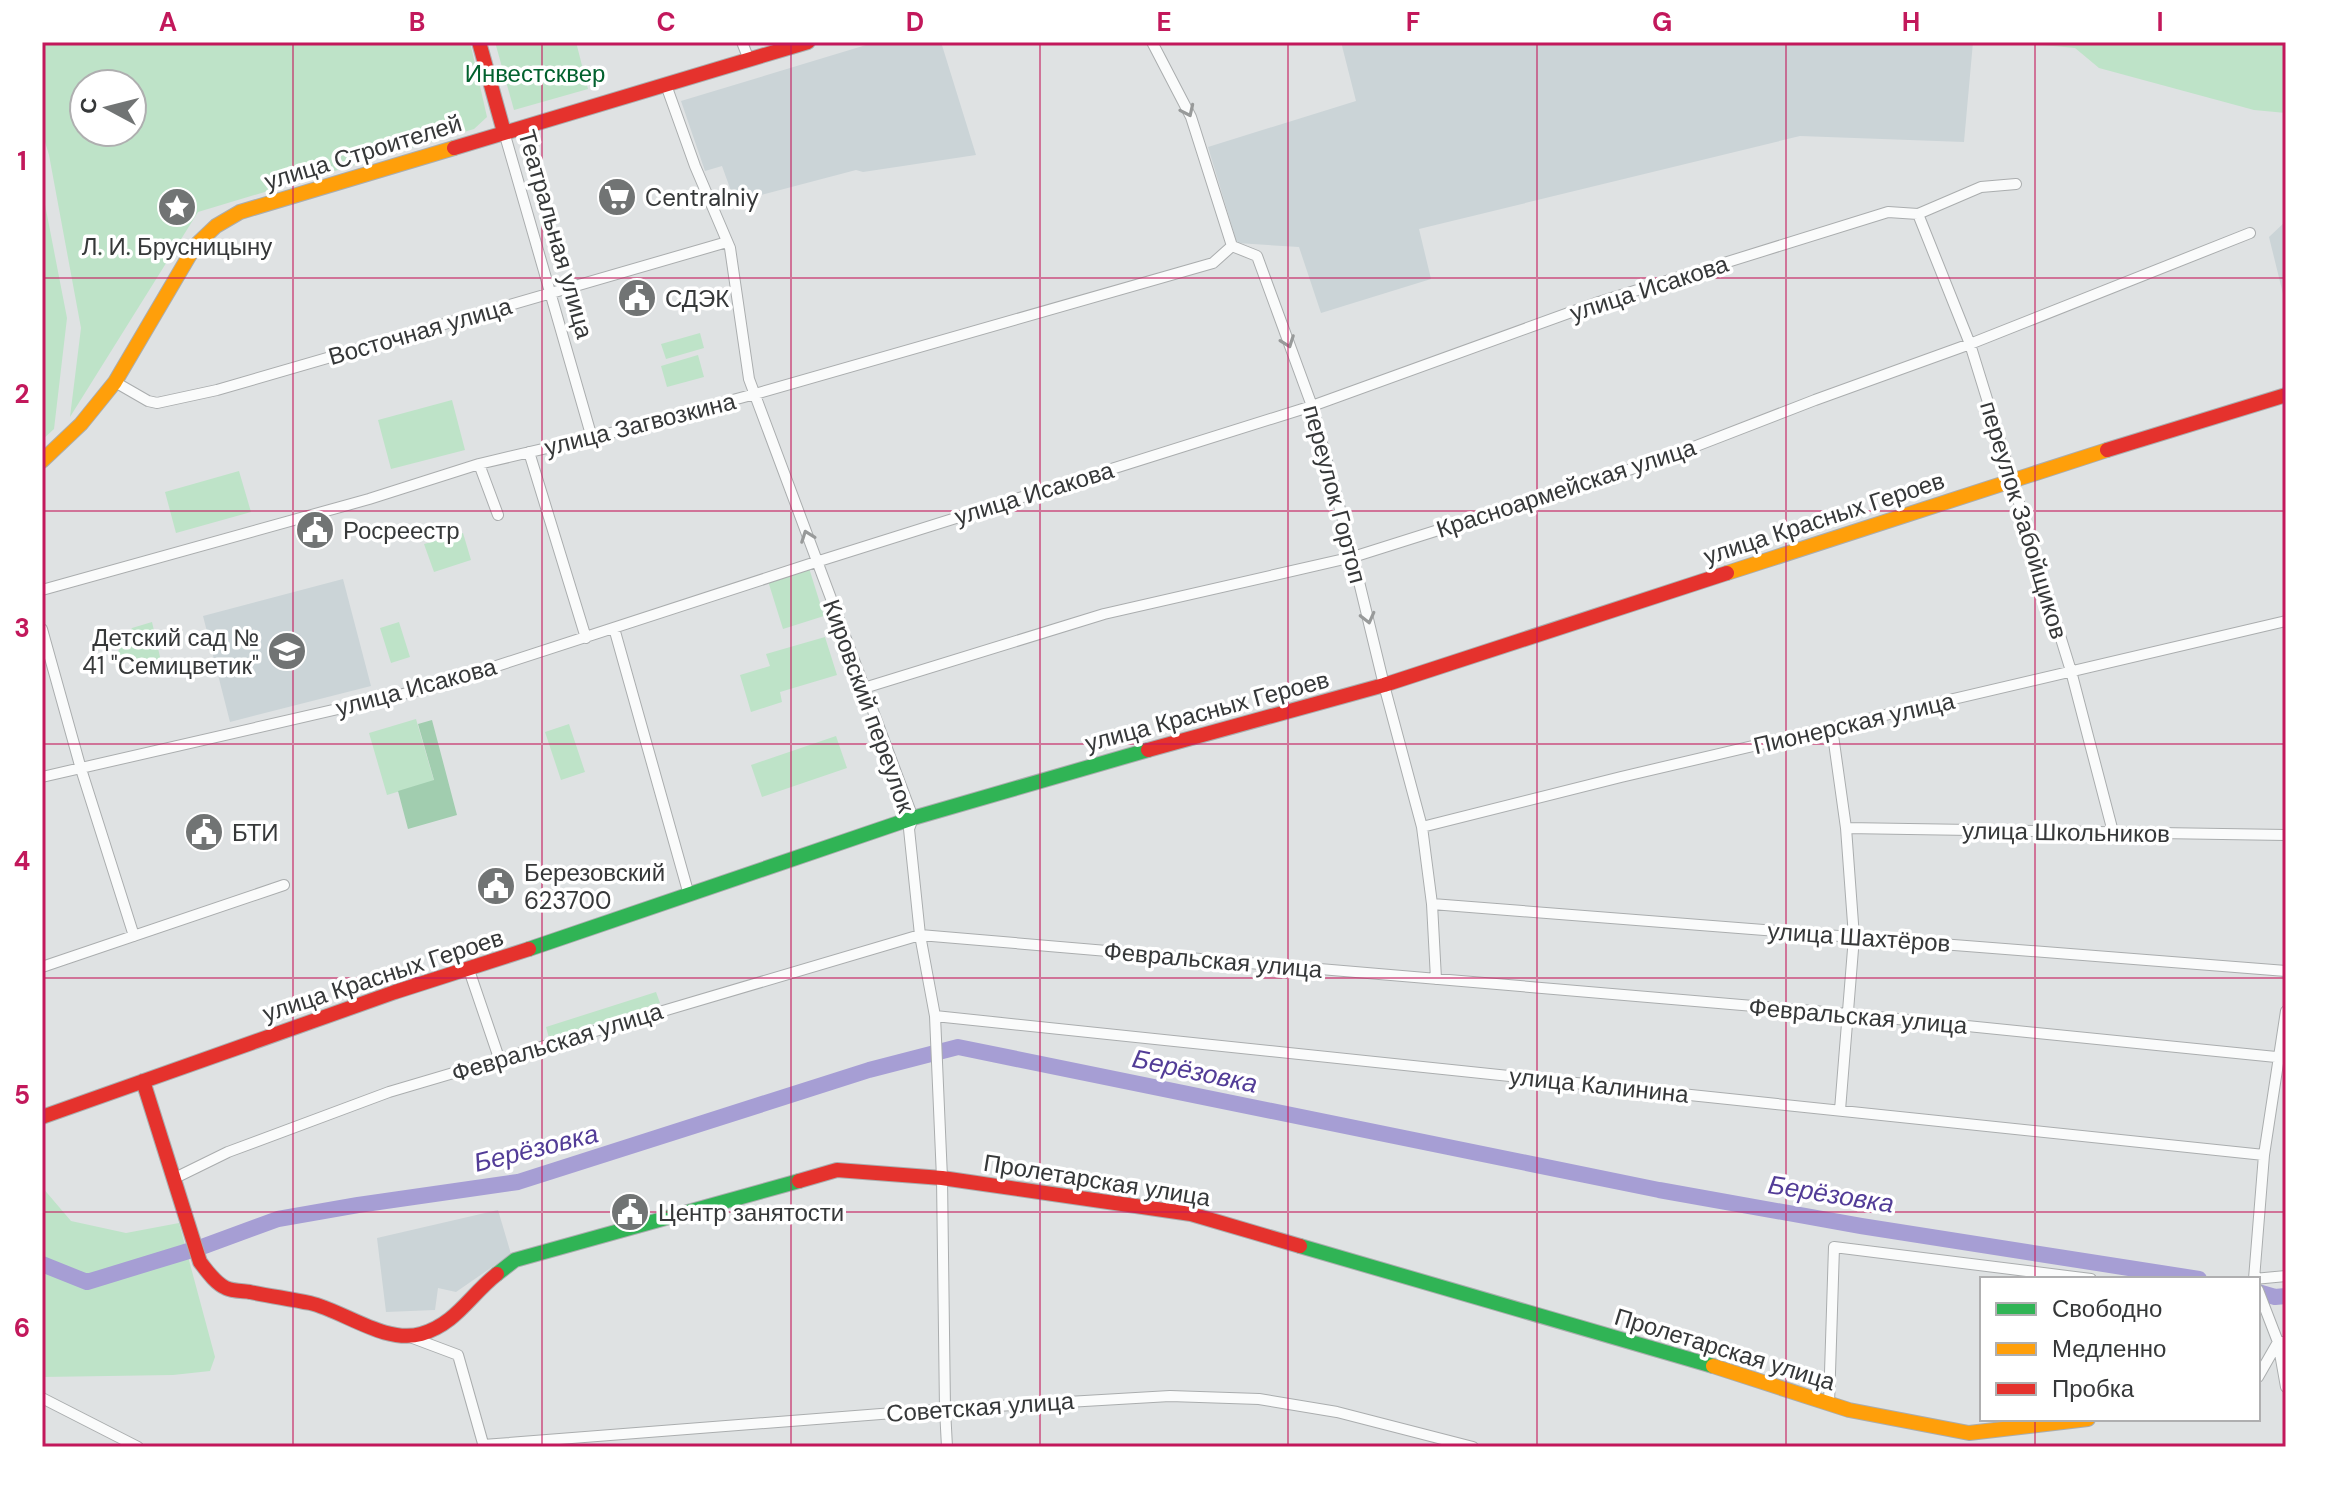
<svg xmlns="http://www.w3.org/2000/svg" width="2328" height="1489" font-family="'DM Sans',sans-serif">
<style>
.built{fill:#cbd4d7}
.green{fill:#bee3c8;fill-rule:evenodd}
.forest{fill:#a1cdaf}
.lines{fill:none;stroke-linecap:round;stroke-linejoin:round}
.river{stroke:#a69ed4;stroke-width:16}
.street-casing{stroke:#aaadae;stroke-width:12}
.fast-casing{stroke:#aaadae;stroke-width:16}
.slow-casing{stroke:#aaadae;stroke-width:16}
.jam-casing{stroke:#aaadae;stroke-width:16}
.street{stroke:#fafbfb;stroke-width:10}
.fast{stroke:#30b455;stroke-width:14}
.slow{stroke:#ff9f0a;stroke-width:14}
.jam{stroke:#e5322d;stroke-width:14}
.oneway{stroke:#989a9a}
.grid{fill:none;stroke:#c2185b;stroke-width:2;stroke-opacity:0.55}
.labels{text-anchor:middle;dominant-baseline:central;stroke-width:7;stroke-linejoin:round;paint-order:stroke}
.park-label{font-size:24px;fill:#02612e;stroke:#fff}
.street-label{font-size:24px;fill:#363839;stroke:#fff}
.poi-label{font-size:24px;fill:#363839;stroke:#fff;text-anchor:start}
.water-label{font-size:26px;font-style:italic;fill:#523c97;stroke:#fff}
.neatline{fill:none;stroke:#c2185b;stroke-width:3}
.grid-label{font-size:26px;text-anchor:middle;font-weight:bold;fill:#c2185b}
</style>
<rect width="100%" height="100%" fill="#dfe2e3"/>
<path class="built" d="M876 42H941L976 155 863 172 856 170 735 202 722 166 705 171 681 101Z
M1341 42H1973L1964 142 1800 136 1419 229 1431 279 1321 313 1299 247 1237 243 1208 147 1356 101Z
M2286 221V306L2269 237Z
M343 579 371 686 230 722 203 616Z
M498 1210 511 1254 456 1292 438 1288 435 1310 386 1312 377 1238Z"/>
<path class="green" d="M42 42H470L487 117 474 129 198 212 70 417 81 328 49 155 42 132ZM84 84H132V132H84Z
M495 42H576L588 89 514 110Z
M2009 42H2286V113L2254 110 2099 68 2075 48Z
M42 189 67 318 54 429 42 440Z
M700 333 704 348 666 359 661 344Z
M698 355 704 377 667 387 661 366Z
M452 400 465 450 391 469 378 420Z
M239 471 251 512 176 533 165 492Z
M463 533 471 560 434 572 424 544Z
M809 568 824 616 783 629 768 581Z
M152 622 163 670 116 655 132 628Z
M399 622 410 657 391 663 380 628Z
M825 637 837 675 780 692 782 702 751 712 740 675 770 666 766 654Z
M416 719 434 781 387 795 369 733Z
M569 724 585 772 561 780 545 732Z
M836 736 847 768 762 797 751 765Z
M656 992 660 1003 549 1038 546 1027Z
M42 1187 71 1221 126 1233 179 1223 215 1357 210 1371 173 1375 42 1377Z"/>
<path class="forest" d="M432 720 457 815 408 829 398 791 434 780 418 724Z"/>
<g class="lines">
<path class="river" d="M199 1248 278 1219 358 1205 518 1182 869 1070 958 1047 1659 1190 1861 1226 2199 1279
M42 1264 87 1282 195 1249
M2258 1292 2275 1297 2286 1296"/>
<defs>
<path id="street" d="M742 42 749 60
M1152 42 1191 117 1232 246 1257 256 1312 406 1353 557 1384 685 1422 827 1432 904 1436 979
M666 85 695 166 730 248 749 379 913 818 909 829 920 935 935 1016 942 1178 945 1409 947 1447
M504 132 592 438
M1918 214 1970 344 2071 671 2113 832
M115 382 148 401 157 403 217 390 727 242
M529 452 586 638
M479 464 498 515
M42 590 369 499 479 464 607 434 755 394 1213 263 1232 246
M614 628 689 895
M42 629 81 769 134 936
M864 688 1104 614 1353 557 1660 460 1815 400 1970 344 2250 233
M1832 728 1846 828 1854 937 1840 1110
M42 777 429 688 816 562 1312 406 1599 302 1888 212 1918 214 1981 187 2016 184
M1422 827 1621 777 2286 621
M1846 828 2286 835
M1432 904 2286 971
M42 967 284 885
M469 970 499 1058
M935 1016 2264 1155
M175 1178 228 1152 389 1092 920 935 1848 1014 2286 1058
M2254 1279 2264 1155 2286 1011
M2254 1279 2286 1276
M2258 1290 2278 1342 2286 1387
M410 1337 458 1355 484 1447
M2258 1377 2278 1342H2286
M42 1398 138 1447
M1829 1404 1834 1247 2091 1279
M483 1445 945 1409 1170 1396 1259 1399 1337 1412 1473 1447"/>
<path id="fast" d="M529 949 913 818 1148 750
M1300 1246 1713 1366
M497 1274 515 1260 799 1181"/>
<path id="slow" d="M42 461 81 424 115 382 195 246 216 226 240 212 454 148
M1727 573 2107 450
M1713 1366 1849 1410 1969 1433 2088 1419"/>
<path id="jam" d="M479 42 504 132
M454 148 808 42
M2107 450 2286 395
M1148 750 1384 685 1727 573
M143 1081 200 1262C207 1271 215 1283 226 1288 232 1291 243 1291 250 1292 270 1296 290 1299 310 1303 344 1311 385 1344 421 1334 456 1324 470 1295 497 1274
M42 1117 395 992 529 949
M799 1181 837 1170 942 1178 1191 1214 1300 1246"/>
</defs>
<use href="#street" class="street-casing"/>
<use href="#fast" class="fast-casing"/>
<use href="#slow" class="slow-casing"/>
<use href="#jam" class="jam-casing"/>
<use href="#street" class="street"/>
<use href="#fast" class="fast"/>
<use href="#slow" class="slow"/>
<use href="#jam" class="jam"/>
</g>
<defs><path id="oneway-chevron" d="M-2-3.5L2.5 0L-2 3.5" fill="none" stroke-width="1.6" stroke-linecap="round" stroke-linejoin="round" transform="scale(2)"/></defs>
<g class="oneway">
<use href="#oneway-chevron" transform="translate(1188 111) rotate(65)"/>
<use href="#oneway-chevron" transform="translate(1288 342) rotate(70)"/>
<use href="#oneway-chevron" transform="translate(807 536) rotate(-110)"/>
<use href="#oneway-chevron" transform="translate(1368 618) rotate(76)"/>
</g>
<path class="grid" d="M293 42V1447M542 42V1447M791 42V1447M1040 42V1447M1288 42V1447M1537 42V1447M1786 42V1447M2035 42V1279M42 278H2286M42 511H2286M42 744H2286M42 978H2286M42 1212H2286M2035 1419V1447"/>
<defs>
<symbol id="supermarket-disc" viewBox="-11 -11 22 22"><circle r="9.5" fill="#717474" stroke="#fff"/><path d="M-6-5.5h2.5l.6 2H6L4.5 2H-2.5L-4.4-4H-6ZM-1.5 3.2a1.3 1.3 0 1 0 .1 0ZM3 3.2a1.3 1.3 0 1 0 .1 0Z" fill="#fff"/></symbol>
<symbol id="sight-disc" viewBox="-11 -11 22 22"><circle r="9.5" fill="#717474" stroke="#fff"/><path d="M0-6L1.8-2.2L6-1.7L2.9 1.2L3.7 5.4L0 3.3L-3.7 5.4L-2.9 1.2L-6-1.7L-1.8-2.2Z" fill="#fff"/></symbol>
<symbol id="civic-disc" viewBox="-11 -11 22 22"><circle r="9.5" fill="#717474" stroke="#fff"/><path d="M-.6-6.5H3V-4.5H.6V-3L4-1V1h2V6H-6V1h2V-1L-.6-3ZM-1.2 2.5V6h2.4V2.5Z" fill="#fff"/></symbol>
<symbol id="school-disc" viewBox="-11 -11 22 22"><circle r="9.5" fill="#717474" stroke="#fff"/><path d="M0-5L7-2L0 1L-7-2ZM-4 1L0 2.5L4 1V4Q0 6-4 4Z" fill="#fff"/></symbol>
</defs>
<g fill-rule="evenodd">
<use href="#supermarket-disc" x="595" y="175" width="44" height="44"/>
<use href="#sight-disc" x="155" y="185" width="44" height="44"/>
<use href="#civic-disc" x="615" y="276" width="44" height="44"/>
<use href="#civic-disc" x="293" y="508" width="44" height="44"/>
<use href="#school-disc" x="265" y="629" width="44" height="44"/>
<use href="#civic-disc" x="182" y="810" width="44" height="44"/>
<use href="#civic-disc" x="474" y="864" width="44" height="44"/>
<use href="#civic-disc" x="608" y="1190" width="44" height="44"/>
</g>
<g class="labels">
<g class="park-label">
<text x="535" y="73">Инвестсквер</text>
</g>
<g class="street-label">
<text transform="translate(363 152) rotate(-17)">улица Строителей</text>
<text transform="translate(556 234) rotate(74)">Театральная улица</text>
<text transform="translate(1649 288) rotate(-18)">улица Исакова</text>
<text transform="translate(420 331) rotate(-16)">Восточная улица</text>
<text transform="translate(640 424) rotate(-14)">улица Загвозкина</text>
<text transform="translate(1566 488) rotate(-18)">Красноармейская улица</text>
<text transform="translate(1034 493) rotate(-17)">улица Исакова</text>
<text transform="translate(1335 494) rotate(75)">переулок Гортоп</text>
<text transform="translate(1824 518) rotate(-18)">улица Красных Героев</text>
<text transform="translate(2024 520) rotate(73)">переулок Забойщиков</text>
<text transform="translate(416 687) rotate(-15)">улица Исакова</text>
<text transform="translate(869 706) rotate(70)">Кировский переулок</text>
<text transform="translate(1207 711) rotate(-15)">улица Красных Героев</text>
<text transform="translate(1854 723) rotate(-13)">Пионерская улица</text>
<text transform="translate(2066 832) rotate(1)">улица Школьников</text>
<text transform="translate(1859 937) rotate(4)">улица Шахтёров</text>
<text transform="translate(1213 960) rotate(5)">Февральская улица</text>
<text transform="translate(383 975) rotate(-18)">улица Красных Героев</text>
<text transform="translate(1858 1016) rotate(5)">Февральская улица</text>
<text transform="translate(557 1042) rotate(-17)">Февральская улица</text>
<text transform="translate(1599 1085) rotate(6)">улица Калинина</text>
<text transform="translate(1097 1180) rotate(9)">Пролетарская улица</text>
<text transform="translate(1725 1349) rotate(17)">Пролетарская улица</text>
<text transform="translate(980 1407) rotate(-4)">Советская улица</text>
</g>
<g class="poi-label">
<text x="645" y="197">Centralniy</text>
<text x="177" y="246" text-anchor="middle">Л. И. Брусницыну</text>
<text x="665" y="298">СДЭК</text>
<text x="343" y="530">Росреестр</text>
<text x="259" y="637" text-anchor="end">Детский сад №<tspan x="259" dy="28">41 "Семицветик"</tspan></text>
<text x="232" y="832">БТИ</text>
<text x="524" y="872">Березовский<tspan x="524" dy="28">623700</tspan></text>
<text x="658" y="1212">Центр занятости</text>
</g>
<g class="water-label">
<text transform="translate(1195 1071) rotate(12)">Берёзовка</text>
<text transform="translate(536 1148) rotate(-14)">Берёзовка</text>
<text transform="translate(1831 1194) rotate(9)">Берёзовка</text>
</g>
</g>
<rect width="2328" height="1489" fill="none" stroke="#ffffff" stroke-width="88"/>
<rect x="1980" y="1277" width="280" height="144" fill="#ffffff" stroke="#afafb0" stroke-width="2"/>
<rect x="1996" y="1303" width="40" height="12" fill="#30b455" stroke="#afafb0" stroke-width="2"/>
<text x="2052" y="1317" font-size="24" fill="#363839">Свободно</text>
<rect x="1996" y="1343" width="40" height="12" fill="#ff9f0a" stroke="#afafb0" stroke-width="2"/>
<text x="2052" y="1357" font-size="24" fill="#363839">Медленно</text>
<rect x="1996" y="1383" width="40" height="12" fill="#e5322d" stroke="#afafb0" stroke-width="2"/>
<text x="2052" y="1397" font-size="24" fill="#363839">Пробка</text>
<g transform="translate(108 108) rotate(277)"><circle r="38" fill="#ffffff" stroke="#afafb0" stroke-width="2"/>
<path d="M0-6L14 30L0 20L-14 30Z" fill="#717474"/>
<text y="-12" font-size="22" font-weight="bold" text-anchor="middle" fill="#363839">С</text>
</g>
<rect x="44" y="44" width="2240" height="1401" class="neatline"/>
<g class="grid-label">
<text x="168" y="31">A</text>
<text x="417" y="31">B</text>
<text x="666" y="31">C</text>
<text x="915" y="31">D</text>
<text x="1164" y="31">E</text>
<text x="1413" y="31">F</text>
<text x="1662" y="31">G</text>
<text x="1911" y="31">H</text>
<text x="2160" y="31">I</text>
<text x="22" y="170">1</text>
<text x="22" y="403">2</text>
<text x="22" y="637">3</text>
<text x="22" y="870">4</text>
<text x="22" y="1104">5</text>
<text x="22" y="1337">6</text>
</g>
</svg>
